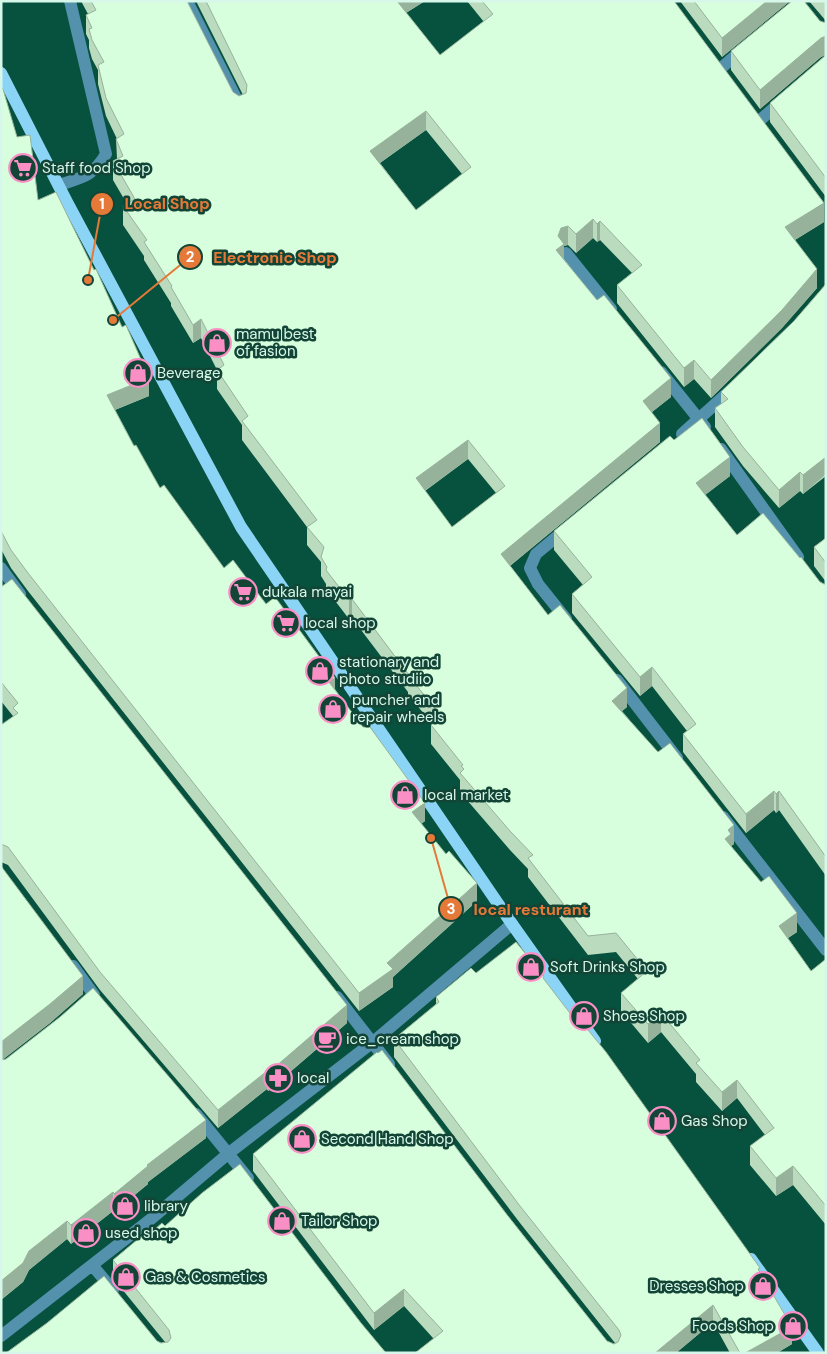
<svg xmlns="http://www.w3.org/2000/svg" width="827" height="1354" font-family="'DM Sans',sans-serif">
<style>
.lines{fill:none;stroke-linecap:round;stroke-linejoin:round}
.minor{stroke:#5391ad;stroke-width:12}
.major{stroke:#8cd4f6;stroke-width:12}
.wall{fill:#badbbe;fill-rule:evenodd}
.shaded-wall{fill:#97b29b}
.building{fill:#d8ffdd;stroke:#97b29b;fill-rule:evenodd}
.labels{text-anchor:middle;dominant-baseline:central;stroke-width:5;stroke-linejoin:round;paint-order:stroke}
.poi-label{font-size:15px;fill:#d7f7ea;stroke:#124535;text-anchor:start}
.leader{fill:none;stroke:#e57938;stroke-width:2}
.callout-dot{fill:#e57938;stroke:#124535;stroke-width:2}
.mark-label{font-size:15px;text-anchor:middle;font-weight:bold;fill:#fff}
.callout-label{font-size:16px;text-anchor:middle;font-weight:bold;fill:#e57938;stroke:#124535;stroke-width:5;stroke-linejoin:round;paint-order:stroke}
</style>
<rect width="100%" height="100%" fill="#07523e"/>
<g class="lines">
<path class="minor" d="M187 1 240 106
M720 69 743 49
M759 121 782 101
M59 185C83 177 92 177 106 154L70 1
M566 253 611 309
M661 372 705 427
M682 434 732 389
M721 449 798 557
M1 568 20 594
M566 619 538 584 530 568 536 554 566 529
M617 680 677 758
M723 817 826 950
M73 966 94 995
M337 997 389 1064
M196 1114 248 1178
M92 1265 113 1290
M1 1336 151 1219 229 1153 373 1042 512 924"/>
<path class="major" d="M1 73 67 202 241 527 512 924 595 1041
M751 1259 818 1353"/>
</g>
<path class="wall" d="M81 1H187L233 92 239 96 243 95 196 1H425L406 13 440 55 484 22 467 1H674L824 222 795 240 817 288 782 328 711 398 694 379 684 387 617 303V285L632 273 600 240 597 242 593 238 576 253 568 245 564 246V259L671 397 652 412 660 442 510 566 548 615 627 707 622 711 734 844 731 846 797 932 788 938 811 971 826 959V1225L793 1185 776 1196 750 1165V1146L765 1135 737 1098 722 1111 696 1082V1074L661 1032 648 1043 621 1011V993L638 979 616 952 588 955 528 877V869L510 850 460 792V780L431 744V725L432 724 408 694V692L352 618 349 619 326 589V584L321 576V562L307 545V527L242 440V425L217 389V370L201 338 193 343 171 306V303L144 260V256L123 225V206L127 204 113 180V161L117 159 116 139H117L106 116 98 84V70L92 59 89 48V40L86 34V15L88 14ZM426 130 462 174 416 210 380 163ZM468 459 496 493 452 527 425 491Z
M680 1H790L722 57Z
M809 1H826V21Z
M820 21 826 23V197L770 122V103L826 55 821 57 760 109 731 70V51Z
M1 89 38 200 149 396 115 410 134 446 160 488 224 568 266 604 335 689 425 821 421 824 477 901 393 977V987L359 1011 28 591 11 568 1 549Z
M826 284V476L803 494 800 491 779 508 743 466 715 427V408L721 404V392L794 321Z
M674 440 730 476 705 495 737 535 826 585V876L779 810 776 813 774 810 746 833 683 752V734L687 731 652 686 640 696 572 613V594L583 585 554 550V531Z
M826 538V582L814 566V547Z
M1 587 347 1023 268 1091 267 1089 218 1128 100 990 8 865 1 862V725L13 717V716L1 701Z
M1 866 83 994 50 1023 2 1060 206 1138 148 1182V1184L114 1212 113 1211 71 1244 67 1239 29 1270 23 1282 1 1300Z
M476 973 544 980 760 1272 792 1344 777 1353H730L713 1322 676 1353 433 1338 404 1306 374 1330 253 1171V1154L508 1216 607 1341 614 1344 615 1343 520 1223 394 1057V1039L436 1004V997Z
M165 1226 361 1323 386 1353H6L157 1341 161 1343 165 1342 113 1278V1260L147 1236Z"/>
<path class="shaded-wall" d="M396 1H425L396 19Z
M767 1H790L722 57V38Z
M825 36V55L821 57 760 109V90L821 38Z
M426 111V130L370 170V151Z
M824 203V222L785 246V227Z
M593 219V238L576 253V234Z
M600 221V240L597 242V224Z
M568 226V245L564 246V263L556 250 558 236 561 228Z
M817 269V288L782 328 711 398V380Z
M201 319V338L193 343V325Z
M694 360V379L684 387V368Z
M149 378V396L107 413V395Z
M671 378V397L643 419V401Z
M660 423V442L501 573V554Z
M468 440V459L416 497V478Z
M825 456V475L803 494V475Z
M730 457V476L696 502V483Z
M800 472V491L779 508V490Z
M352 599V618L349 619V600Z
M652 667V686L640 696V677Z
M335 678V696L329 682Z
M627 688V707L612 719V701Z
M774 791V810L746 833V814Z
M779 791V810L776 813V794Z
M425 803V821L412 831V812Z
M734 825V844L731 846 725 839 728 830Z
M477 883V901L393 977V987L359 1011V993L387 963Z
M797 913V932L779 944V926Z
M83 976V994L50 1023 1 1061V1042Z
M347 1005V1023L268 1091V1073Z
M661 1013V1032L648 1043V1024Z
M267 1071V1089L218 1128V1110Z
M737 1080V1098L722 1111V1092Z
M206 1120V1138L148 1182V1184L114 1212V1194L147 1165Z
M793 1166V1185L776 1196V1178Z
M113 1192V1211L71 1244V1225Z
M67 1221V1239L29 1270 23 1282 1 1300V1281L29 1251Z
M404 1289V1306L374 1330V1313Z
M713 1305V1322L676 1353H655Z
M792 1327V1344L777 1353H745Z"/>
<path class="building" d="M91 1H187L233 92 239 96 246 93 247 85 206 1H397L440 55 493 14 482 1H674L824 203 785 227 817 269 782 310 711 380 694 360 684 368 617 285 642 265 600 221 597 224 593 219 576 234 568 226 561 228 558 236 564 244 556 250 597 300 604 295 671 378 643 401 660 423 501 554 548 615 560 605 627 688 612 701 658 752 670 743 734 825 728 830 731 834 725 839 761 882 769 876 797 913 779 926 811 971 826 959V1206L793 1166 776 1178 750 1146 774 1128 737 1080 722 1092 696 1063 700 1060 661 1013 648 1024 621 993 647 971 616 933 588 936 528 858 533 855 510 831 460 773 464 769 461 766 463 765 431 725 442 717 408 675H409L352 599 349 600 326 570 327 567 321 557 324 547 307 527 317 520 242 421 248 416 217 370 224 365 201 319 193 325 171 287 172 286 144 242 147 240 123 206 135 199 113 161 123 156 116 139 124 134 106 98 98 65 104 62 92 40 89 29 92 28 86 15 96 10ZM426 111 471 167 416 210 370 151ZM468 440 505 486 452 527 416 478Z
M694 1H767L722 38Z
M792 1H804L820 21 826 23V36L821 38 760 90 731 51Z
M826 55V178L770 103Z
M1 89H3L17 137 30 135 38 200 56 192 94 270 96 269 122 327 126 325 149 378 107 395 134 446 136 445 160 488 164 485 224 568 233 560 266 604 275 597 335 678 329 682 363 727H370L425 803 412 812 446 854 449 851 477 883 387 963 393 969 359 993 28 573 11 550 1 531Z
M826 284V457L803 475 800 472 779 490 743 447 715 408 728 399 721 392 794 321Z
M702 418 730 457 696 483 737 535 763 513 800 558 801 557 820 582 826 585V857L779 791 776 794 774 791 746 814 683 734 696 724 652 667 640 677 572 594 592 577 554 531 670 436 674 440Z
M826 538V563L814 547Z
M12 579 347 1005 268 1073 267 1071 218 1110 100 972 8 847 1 844V725L18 713 13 708 18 703 1 682V587Z
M1 866 83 976 50 1004 1 1042Z
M516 942 544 976 543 978 576 1021 579 1019 606 1052 760 1268 758 1269 792 1327 745 1353H740L713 1305 655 1353H415L443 1331 404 1289 374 1313 253 1154 377 1052 378 1053 382 1050 508 1216 607 1341 614 1344 618 1342 621 1335 619 1330 520 1206 394 1039 439 1002 436 997 471 968 476 973Z
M93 988 206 1120 147 1165 148 1166 114 1194 113 1192 71 1225 67 1221 29 1251 23 1263 1 1281V1060L6 1059 60 1017Z
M240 1164 361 1323 386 1353H6L47 1323 104 1276 157 1341 161 1343 168 1342 171 1338 169 1330 113 1260 144 1234 147 1236 162 1223 165 1226 202 1193Z"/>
<defs>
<symbol id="supermarket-ring" viewBox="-11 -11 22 22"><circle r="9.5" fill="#124535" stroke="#fa8fc6" stroke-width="1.5"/><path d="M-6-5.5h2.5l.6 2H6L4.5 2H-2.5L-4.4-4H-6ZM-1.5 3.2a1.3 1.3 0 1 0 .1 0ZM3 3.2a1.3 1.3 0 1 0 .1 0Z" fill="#fa8fc6"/></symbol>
<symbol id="shop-ring" viewBox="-11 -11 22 22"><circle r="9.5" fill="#124535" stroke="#fa8fc6" stroke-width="1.5"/><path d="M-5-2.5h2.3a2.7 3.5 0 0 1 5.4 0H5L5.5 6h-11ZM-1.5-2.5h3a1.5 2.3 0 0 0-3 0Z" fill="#fa8fc6"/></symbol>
<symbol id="cafe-ring" viewBox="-11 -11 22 22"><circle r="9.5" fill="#124535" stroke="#fa8fc6" stroke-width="1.5"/><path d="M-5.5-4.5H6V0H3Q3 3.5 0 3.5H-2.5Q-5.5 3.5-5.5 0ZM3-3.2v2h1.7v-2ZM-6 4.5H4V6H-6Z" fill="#fa8fc6"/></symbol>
<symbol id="pharmacy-ring" viewBox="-11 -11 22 22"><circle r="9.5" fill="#124535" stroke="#fa8fc6" stroke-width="1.5"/><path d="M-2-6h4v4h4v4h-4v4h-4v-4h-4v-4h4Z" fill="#fa8fc6"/></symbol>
</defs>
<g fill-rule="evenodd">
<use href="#supermarket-ring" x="7" y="152" width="32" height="32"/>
<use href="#shop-ring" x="201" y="327" width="32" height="32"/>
<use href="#shop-ring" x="122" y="357" width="32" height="32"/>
<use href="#supermarket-ring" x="227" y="576" width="32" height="32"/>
<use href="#supermarket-ring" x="270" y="607" width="32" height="32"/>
<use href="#shop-ring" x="304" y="655" width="32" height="32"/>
<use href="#shop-ring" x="317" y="693" width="32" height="32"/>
<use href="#shop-ring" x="389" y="779" width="32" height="32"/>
<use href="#shop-ring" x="515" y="951" width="32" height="32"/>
<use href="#shop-ring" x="568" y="1000" width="32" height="32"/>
<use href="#cafe-ring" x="311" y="1023" width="32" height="32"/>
<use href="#pharmacy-ring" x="262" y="1062" width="32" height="32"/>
<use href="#shop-ring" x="646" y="1105" width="32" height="32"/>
<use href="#shop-ring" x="286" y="1123" width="32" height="32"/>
<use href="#shop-ring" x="109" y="1190" width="32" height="32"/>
<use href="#shop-ring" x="266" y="1205" width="32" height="32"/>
<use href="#shop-ring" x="70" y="1217" width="32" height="32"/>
<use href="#shop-ring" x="110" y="1261" width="32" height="32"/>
<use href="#shop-ring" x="747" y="1270" width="32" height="32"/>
<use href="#shop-ring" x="777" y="1310" width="32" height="32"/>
</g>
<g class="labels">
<g class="poi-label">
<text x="42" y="168">Staff food Shop</text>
<text x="236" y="334">mamu best<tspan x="236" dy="17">of fasion</tspan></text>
<text x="157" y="373">Beverage</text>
<text x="262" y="592">dukala mayai</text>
<text x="305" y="623">local shop</text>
<text x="339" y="662">stationary and<tspan x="339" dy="17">photo studiio</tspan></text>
<text x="352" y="700">puncher and<tspan x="352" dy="17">repair wheels</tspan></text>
<text x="424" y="795">local market</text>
<text x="550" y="967">Soft Drinks Shop</text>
<text x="603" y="1016">Shoes Shop</text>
<text x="346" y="1039">ice_cream shop</text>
<text x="297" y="1078">local</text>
<text x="681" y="1121">Gas Shop</text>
<text x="321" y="1139">Second Hand Shop</text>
<text x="144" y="1206">library</text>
<text x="301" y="1221">Tailor Shop</text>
<text x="105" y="1233">used shop</text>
<text x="145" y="1277">Gas &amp; Cosmetics</text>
<text x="744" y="1286" text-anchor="end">Dresses Shop</text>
<text x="774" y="1326" text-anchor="end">Foods Shop</text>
</g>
</g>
<path class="leader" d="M88 280L102 204M113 320L190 257M431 838L451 909"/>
<g class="callout-dot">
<circle cx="88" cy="280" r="5"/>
<circle cx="113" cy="320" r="5"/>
<circle cx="431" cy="838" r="5"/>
<circle cx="102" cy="204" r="12"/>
<circle cx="190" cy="257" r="12"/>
<circle cx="451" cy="909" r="12"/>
</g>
<g class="mark-label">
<text x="102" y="209">1</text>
<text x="190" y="262">2</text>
<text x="451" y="914">3</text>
</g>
<g class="callout-label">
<text x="167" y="209">Local Shop</text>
<text x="275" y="263">Electronic Shop</text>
<text x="531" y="915">local resturant</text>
</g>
<rect width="827" height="1354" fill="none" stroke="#d7f7ea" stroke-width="5"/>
</svg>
